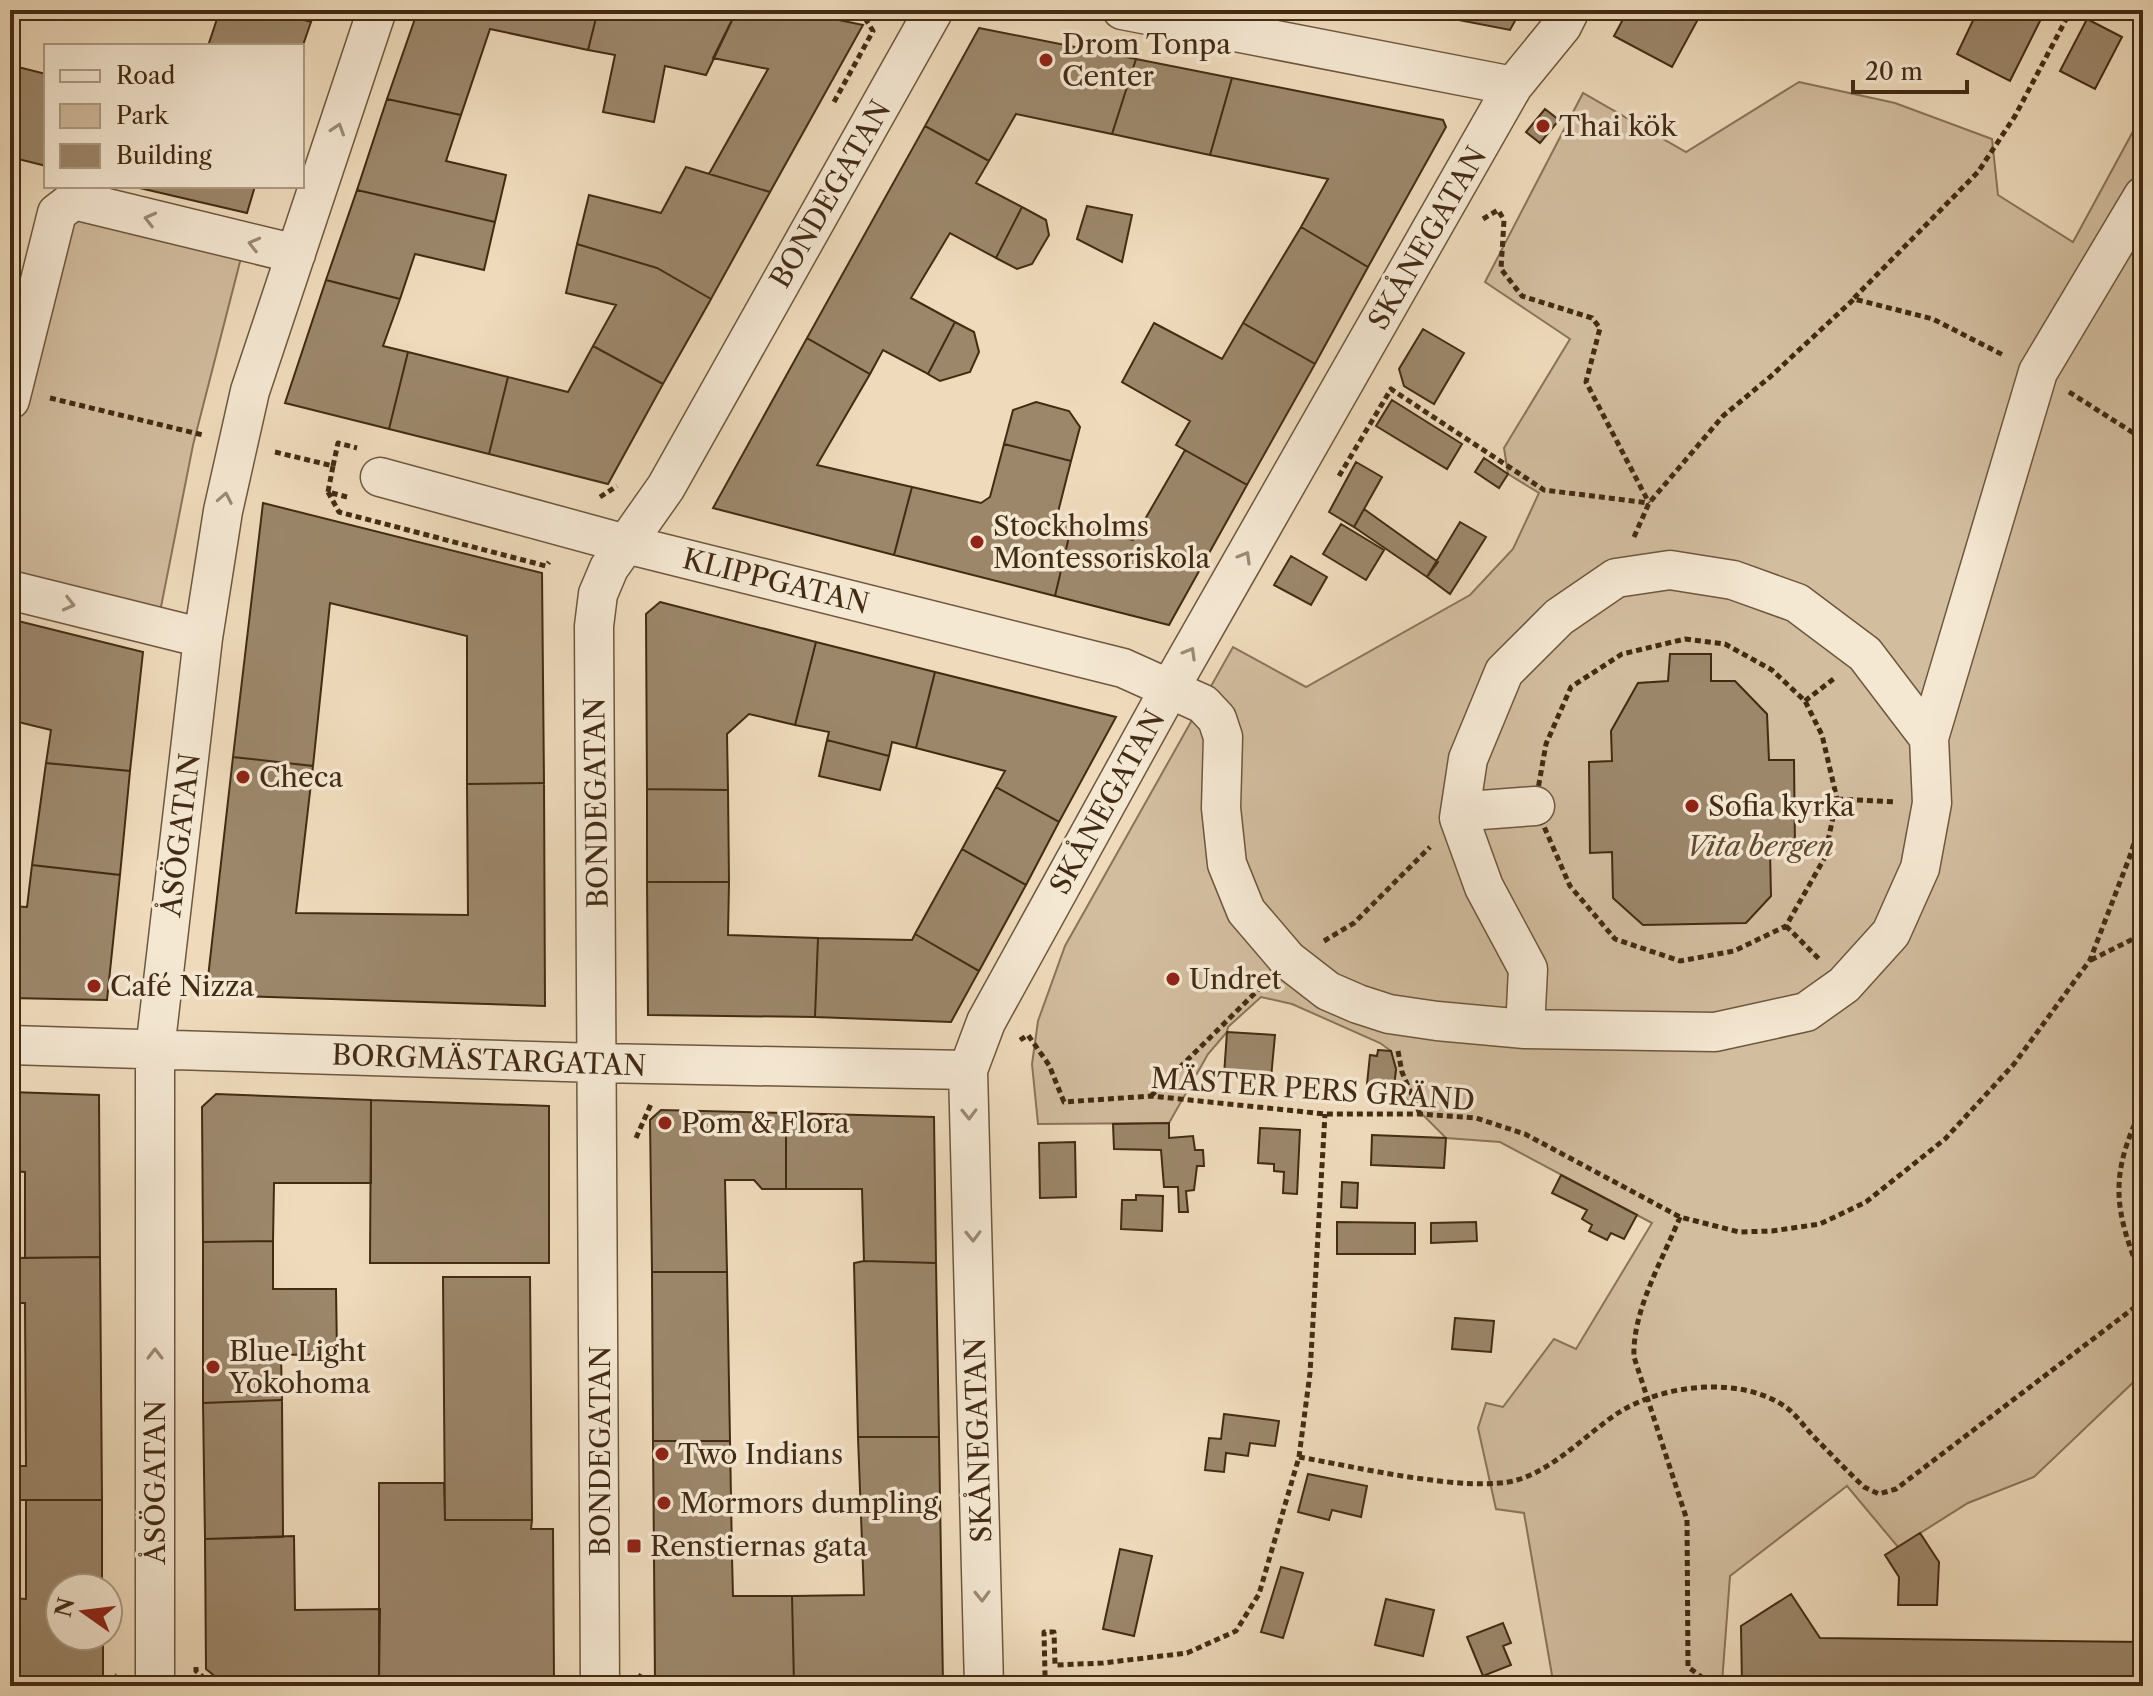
<svg xmlns="http://www.w3.org/2000/svg" width="2153" height="1696" font-family="'Libre Caslon Text',serif">
<style>
.green{fill:#d2bd9f;stroke:#8a7459;stroke-width:2}
.building{fill:#9c876b;stroke:#422b13;stroke-width:2}
.lines{fill:none;stroke-linecap:round;stroke-linejoin:round}
.minor-casing{stroke:#6d573d;stroke-width:41}
.path{stroke:#422b13;stroke-width:5;stroke-dasharray:6 4;stroke-linecap:butt}
.minor{stroke:#f5e8d3;stroke-width:38}
.oneway{stroke:#9c8a73}
.poi-dot{fill:#8f2418;stroke:#f5e8d3;stroke-width:3}
.labels{text-anchor:middle;dominant-baseline:central;stroke-width:7;stroke-linejoin:round;paint-order:stroke}
.poi-label{font-size:28px;fill:#422b13;stroke:#f5e8d3;text-anchor:start}
.street-label{font-size:28px;fill:#422b13;stroke:#f5e8d3}
.park-label{font-size:28px;font-style:italic;fill:#5f482f;stroke:#f5e8d3}
</style>
<rect width="100%" height="100%" fill="#efdbbc"/>
<filter id="stains"><feTurbulence type="fractalNoise" baseFrequency=".0025" numOctaves="4"/><feColorMatrix values="0 0 0 0 .2 0 0 0 0 .09 0 0 0 0 .02 0 0 0 .5 -.17"/></filter>
<radialGradient id="worn" r=".72"><stop offset=".6" stop-color="#630" stop-opacity="0"/><stop offset="1" stop-color="#630" stop-opacity=".3"/></radialGradient>
<path class="green" d="M1799 82 1895 103 1992 139 1998 195 2073 242 2143 113V1373L2034 1477 1968 1503 1898 1547 1847 1486 1730 1576 1722 1683 1553 1681 1524 1513 1496 1509 1478 1428 1486 1403 1503 1407 1554 1339 1576 1349 1652 1223 1500 1142 1446 1138 1394 1086 1396 1069 1391 1051 1380 1043 1292 1004 1261 997 1228 1027 1227 1032 1208 1054 1169 1123 1038 1124 1032 1064 1038 1021 1065 946 1233 647 1306 687 1470 595 1513 549 1539 493 1508 474 1504 448 1570 339 1485 282 1583 93 1686 152Z
M85 213 242 254 193 445 160 612 10 578V453L67 225Z"/>
<path class="building" d="M220 10H271L311 22 302 48V46H208Z
M271 10H315L311 22Z
M418 10H598L588 50 490 29 461 115 387 99Z
M598 10H737L706 75 665 66 654 122 603 112 615 55 588 50Z
M737 10H790L863 25 770 192 709 174 768 69 713 58Z
M1407 10H1521L1510 30Z
M1628 10H1703L1672 67 1614 36Z
M1978 10H2038L2044 13 2010 81 1957 54Z
M2087 19 2122 37 2095 89 2060 71Z
M979 28 1136 59 1112 134 1016 114 989 161 925 126Z
M1136 59 1232 78 1210 155 1112 134Z
M10 65 46 74V166L10 157Z
M1232 78 1443 120 1446 127 1368 267 1301 227 1328 179 1210 155Z
M387 99 461 115 446 161 506 175 495 222 357 190Z
M1545 109 1559 120 1540 143 1526 132Z
M925 126 989 161 976 183 1022 207 996 258 950 233 911 298 955 322 928 374 883 350 870 374 807 338Z
M686 167 770 192 711 299 657 268 577 244 589 195 661 213Z
M131 186H255L247 213Z
M357 190 495 222 484 270 415 254 400 299 326 280Z
M1087 206 1132 215 1122 262 1077 239Z
M1022 207 1046 220 1049 235 1032 264 1017 269 996 258Z
M1301 227 1368 267 1315 364 1243 323Z
M577 244 657 268 711 299 663 384 593 346 616 305 566 293Z
M10 263 18 265 10 293Z
M326 280 400 299 383 346 408 352 389 429 285 403Z
M955 322 974 332 979 352 970 372 940 381 928 374Z
M1154 323 1222 359 1243 323 1315 364 1247 485 1176 445 1190 421 1122 382Z
M1423 329 1464 353 1434 404 1404 386 1399 369Z
M807 338 870 374 817 465 912 487 894 555 713 508Z
M593 346 663 384 608 484 489 454 508 377 568 392Z
M408 352 508 377 489 454 389 429Z
M1392 400 1462 444 1447 469 1376 426Z
M1036 402 1069 411 1080 427 1071 461 1004 444 1013 410Z
M1004 444 1071 461 1056 520 1072 524 1055 596 894 555 912 487 981 503 990 497Z
M1185 450 1247 485 1169 625 1055 596 1072 524 1133 540Z
M1484 458 1508 474 1499 488 1475 472Z
M1356 462 1382 477 1354 527 1329 512Z
M263 503 542 573 544 783 467 784V636L330 603 313 766 233 757Z
M1364 509 1438 562 1427 577 1354 527Z
M1460 522 1486 537 1450 594 1427 577Z
M1341 524 1384 550 1366 580 1323 554Z
M1291 556 1327 577 1311 605 1274 585Z
M660 602 816 642 795 725 749 714 727 734 728 790 647 789 646 614Z
M10 619 143 652 130 771 46 763 51 730 10 720Z
M816 642 935 672 916 748 892 742 889 756 827 740 829 732 795 725Z
M1670 654H1711V681H1735L1767 714 1769 760H1794L1795 850 1770 851 1771 896 1746 923 1643 925 1613 898 1612 852 1590 853 1589 762 1612 761 1611 731 1638 683 1668 681Z
M935 672 1116 717 1059 822 996 787 1005 771 916 748Z
M827 740 889 756 880 790 819 776Z
M233 757 313 766 296 913 468 915 467 784 544 783 545 1006 206 995Z
M46 763 130 771 120 875 32 865Z
M996 787 1059 822 1026 885 962 849Z
M647 789 728 790 729 882H647Z
M962 849 1026 885 979 971 915 934Z
M32 865 120 875 107 1000 10 998V906L27 907Z
M647 882H729L728 935 818 938 815 1017 648 1015Z
M915 934 979 971 951 1022 815 1017 818 938 912 940Z
M1227 1032 1275 1035 1271 1078 1224 1075Z
M1378 1050 1391 1051 1396 1069 1394 1086 1367 1084 1370 1055 1377 1056Z
M10 1092 99 1095 100 1257 25 1258V1172L10 1171Z
M216 1094 371 1100V1183H274L273 1241 203 1242 202 1107Z
M371 1100 549 1106V1263H370Z
M661 1110 786 1113V1189H762L754 1180H725L727 1272H652L650 1120Z
M786 1113 934 1117 936 1263 864 1261 862 1189H786Z
M1169 1123V1138L1193 1136 1195 1150H1203L1204 1166H1197L1194 1190 1186 1191 1188 1212H1179L1178 1187H1164L1161 1150 1114 1149 1113 1124Z
M1260 1128 1300 1130 1297 1194 1283 1193 1284 1172 1274 1171V1164L1258 1163Z
M1372 1135 1446 1138 1444 1168 1371 1165Z
M1075 1142 1076 1197 1040 1198 1039 1143Z
M1561 1175 1637 1215 1624 1239 1611 1233 1607 1240 1589 1231 1592 1225 1582 1219 1587 1210 1552 1193Z
M1342 1182 1358 1183 1357 1208 1341 1207Z
M1136 1195 1163 1196 1162 1231 1121 1229 1122 1200H1136Z
M1337 1222 1415 1223V1254H1337Z
M1476 1222 1477 1241 1431 1243V1223Z
M273 1241V1289H336L337 1354 281 1355 282 1400 203 1403V1242Z
M100 1257 102 1500H10V1466H26L25 1303H10V1258Z
M864 1261 936 1263 939 1437H858L854 1263Z
M652 1272H727L730 1441H653Z
M443 1277H530L532 1520H445Z
M1455 1318 1494 1321 1491 1352 1452 1349Z
M282 1400 283 1537 205 1539 203 1403Z
M1224 1414 1279 1421 1275 1446 1250 1443 1248 1456 1226 1453 1224 1472 1205 1470 1209 1438 1221 1439Z
M858 1437H939L943 1685 794 1684 792 1596 864 1595Z
M653 1441H730L732 1557H654Z
M1308 1474 1367 1486 1361 1517 1332 1510 1329 1520 1298 1512Z
M379 1483H444L445 1520H532L531 1529H553L554 1682 379 1680Z
M26 1500H102V1588H60V1636H103V1678L10 1677V1598L26 1599Z
M1920 1533 1939 1562 1937 1605H1898L1899 1577 1885 1555Z
M294 1536 295 1610 380 1609 379 1680 217 1678 206 1669 205 1539Z
M1120 1549 1152 1556 1134 1636 1103 1629Z
M654 1557H732L733 1596H792L794 1684 655 1683Z
M1281 1567 1303 1573 1283 1638 1261 1632Z
M1791 1594 1820 1638 2143 1642V1686H1742L1741 1626Z
M1386 1599 1434 1610 1423 1656 1375 1645Z
M1503 1623 1511 1643 1503 1646 1511 1665 1483 1676 1467 1637Z"/>
<g class="lines">
<defs>
<path id="minor" d="M1122 10 1513 86
M10 400 57 213 74 200 296 254
M380 477 626 544 1123 668 1203 704 1217 719 1223 737 1221 808 1227 864 1246 911 1288 960 1328 991 1358 1004 1389 1014 1437 1021 1525 1029 1715 1032 1806 1012 1844 985 1891 933 1920 868 1932 803 1929 738 2038 372 2143 196
M10 590 203 638
M1459 818 1481 810 1535 806
M1525 1029 1528 969 1484 887 1459 818 1468 759 1504 672 1559 617 1616 578 1670 570 1733 580 1797 603 1865 654 1929 738
M10 1045 598 1063 968 1070
M155 1686V1050L203 638 223 511 250 391 377 10
M600 1686 594 626 598 594 609 568 666 487 934 10
M984 1686 968 1070 986 1022 1170 688 1513 86 1562 26 1570 10"/>
</defs>
<use href="#minor" class="minor-casing"/>
<path class="path" d="M834 102 873 31 860 10
M1483 219 1498 210 1504 220 1501 269 1522 296 1592 318 1600 328 1586 382 1649 503
M1854 298 1978 172 2015 116 2071 10
M2069 392 2143 439
M50 398 203 435
M275 452 333 466 328 492 347 497
M333 466 338 443 357 448
M1339 476 1391 389 1544 490 1649 503
M328 492 339 512 546 566 549 562
M600 497 617 486
M1634 537 1649 503 1723 416 1770 377 1854 299 1933 319 2005 356
M1685 639 1725 644 1772 670 1805 701 1822 735 1837 799 1824 859 1786 926 1734 951 1680 961 1615 939 1570 886 1535 806 1546 744 1571 687 1622 654Z
M1805 701 1836 677
M1837 799 1896 802
M1786 926 1819 959
M1324 941 1354 923 1430 847
M2091 960 2143 934
M1020 1040 1028 1035 1049 1065 1064 1102 1151 1096 1325 1114H1420L1476 1118 1525 1134 1680 1217 1739 1232 1772 1231 1820 1224 1866 1202 1945 1139 2014 1064 2090 960 2130 856 2143 815
M1398 1051 1402 1072 1420 1114
M1151 1096 1262 986
M2143 1106C2108 1177 2114 1210 2143 1281
M636 1138 651 1104
M1680 1217C1663 1259 1632 1311 1634 1357L1687 1520 1688 1667 1714 1686
M1299 1457C1351 1466 1470 1494 1517 1480 1556 1468 1585 1435 1618 1413 1663 1384 1742 1375 1787 1408 1796 1415 1804 1426 1812 1435 1829 1452 1846 1470 1864 1487L1879 1494 1896 1489 2143 1301
M196 1667V1671L213 1686
M638 1675 654 1686
M10 1685H97L110 1683 117 1675
M1042 1686 1045 1675 1044 1632H1054L1055 1665 1103 1663 1187 1653 1236 1631 1259 1594 1299 1457 1310 1373 1325 1114"/>
<use href="#minor" class="minor"/>
</g>
<defs><path id="oneway-chevron" d="M-2-3.5L2.5 0L-2 3.5" fill="none" stroke-width="1.6" stroke-linecap="round" stroke-linejoin="round" transform="scale(2)"/></defs>
<g class="oneway">
<use href="#oneway-chevron" transform="translate(338 129) rotate(-72)"/>
<use href="#oneway-chevron" transform="translate(150 219) rotate(-166)"/>
<use href="#oneway-chevron" transform="translate(254 244) rotate(-166)"/>
<use href="#oneway-chevron" transform="translate(225 498) rotate(-79)"/>
<use href="#oneway-chevron" transform="translate(1245 557) rotate(-60)"/>
<use href="#oneway-chevron" transform="translate(69 604) rotate(14)"/>
<use href="#oneway-chevron" transform="translate(1190 653) rotate(-60)"/>
<use href="#oneway-chevron" transform="translate(969 1114) rotate(89)"/>
<use href="#oneway-chevron" transform="translate(973 1236) rotate(89)"/>
<use href="#oneway-chevron" transform="translate(155 1354) rotate(-90)"/>
<use href="#oneway-chevron" transform="translate(982 1596) rotate(89)"/>
</g>
<g class="poi-dot">
<circle cx="1046" cy="60" r="8"/>
<circle cx="1543" cy="126" r="8"/>
<circle cx="977" cy="542" r="8"/>
<circle cx="243" cy="777" r="8"/>
<circle cx="1692" cy="806" r="8"/>
<circle cx="1173" cy="979" r="8"/>
<circle cx="94" cy="986" r="8"/>
<circle cx="665" cy="1123" r="8"/>
<circle cx="213" cy="1367" r="8"/>
<circle cx="662" cy="1454" r="8"/>
<circle cx="664" cy="1503" r="8"/>
<rect x="626" y="1538" width="16" height="16" rx="4"/>
</g>
<g class="labels">
<g class="poi-label">
<text x="1062" y="44">Drom Tonpa<tspan x="1062" dy="32">Center</tspan></text>
<text x="1559" y="126">Thai kök</text>
<text x="993" y="526">Stockholms<tspan x="993" dy="32">Montessoriskola</tspan></text>
<text x="259" y="777">Checa</text>
<text x="1708" y="806">Sofia kyrka</text>
<text x="1189" y="979">Undret</text>
<text x="110" y="986">Café Nizza</text>
<text x="681" y="1123">Pom &amp; Flora</text>
<text x="229" y="1351">Blue Light<tspan x="229" dy="32">Yokohoma</tspan></text>
<text x="678" y="1454">Two Indians</text>
<text x="680" y="1503">Mormors dumpling</text>
<text x="650" y="1546">Renstiernas gata</text>
</g>
<g class="street-label">
<text transform="translate(830 194) rotate(-60)">BONDEGATAN</text>
<text transform="translate(1427 238) rotate(-60)">SKÅNEGATAN</text>
<text transform="translate(776 581) rotate(14)">KLIPPGATAN</text>
<text transform="translate(1107 802) rotate(-61)">SKÅNEGATAN</text>
<text transform="translate(596 803) rotate(-91)">BONDEGATAN</text>
<text transform="translate(180 835) rotate(-83)">ÅSÖGATAN</text>
<text transform="translate(489 1060) rotate(2)">BORGMÄSTARGATAN</text>
<text transform="translate(1313 1089) rotate(4)">MÄSTER PERS GRÄND</text>
<text transform="translate(978 1440) rotate(-92)">SKÅNEGATAN</text>
<text transform="translate(600 1451) rotate(-90)">BONDEGATAN</text>
<text transform="translate(155 1482) rotate(-90)">ÅSÖGATAN</text>
</g>
<g class="park-label">
<text x="1760" y="846">Vita bergen</text>
</g>
</g>
<rect width="2153" height="1696" fill="none" stroke="#efdbbc" stroke-width="40"/>
<rect x="12" y="12" width="2129" height="1672" fill="none" stroke="#422b13" stroke-width="4"/>
<rect x="20" y="20" width="2113" height="1656" fill="none" stroke="#422b13" stroke-width="2"/>
<rect x="44" y="44" width="260" height="144" fill="#f5e8d3" stroke="#ad9c86" stroke-width="2"/>
<rect x="60" y="70" width="40" height="12" fill="#f5e8d3" stroke="#ad9c86" stroke-width="2"/>
<text x="116" y="84" font-size="24" fill="#422b13">Road</text>
<rect x="60" y="104" width="40" height="24" fill="#d2bd9f" stroke="#ad9c86" stroke-width="2"/>
<text x="116" y="124" font-size="24" fill="#422b13">Park</text>
<rect x="60" y="144" width="40" height="24" fill="#9c876b" stroke="#ad9c86" stroke-width="2"/>
<text x="116" y="164" font-size="24" fill="#422b13">Building</text>
<g transform="translate(84 1612) rotate(284)"><circle r="38" fill="#f5e8d3" stroke="#ad9c86" stroke-width="2"/>
<path d="M0-6L14 30L0 20L-14 30Z" fill="#8f2418"/>
<text y="-12" font-size="22" font-weight="bold" text-anchor="middle" fill="#422b13">N</text>
</g>
<path d="M1853 80v12h114v-12" fill="none" stroke="#422b13" stroke-width="4"/>
<text x="1865" y="80" font-size="24" fill="#422b13" stroke="#f5e8d3" stroke-width="6" paint-order="stroke">20 m</text>
<rect width="100%" height="100%" filter="url(#stains)"/>
<rect width="100%" height="100%" fill="url(#worn)"/>
</svg>
